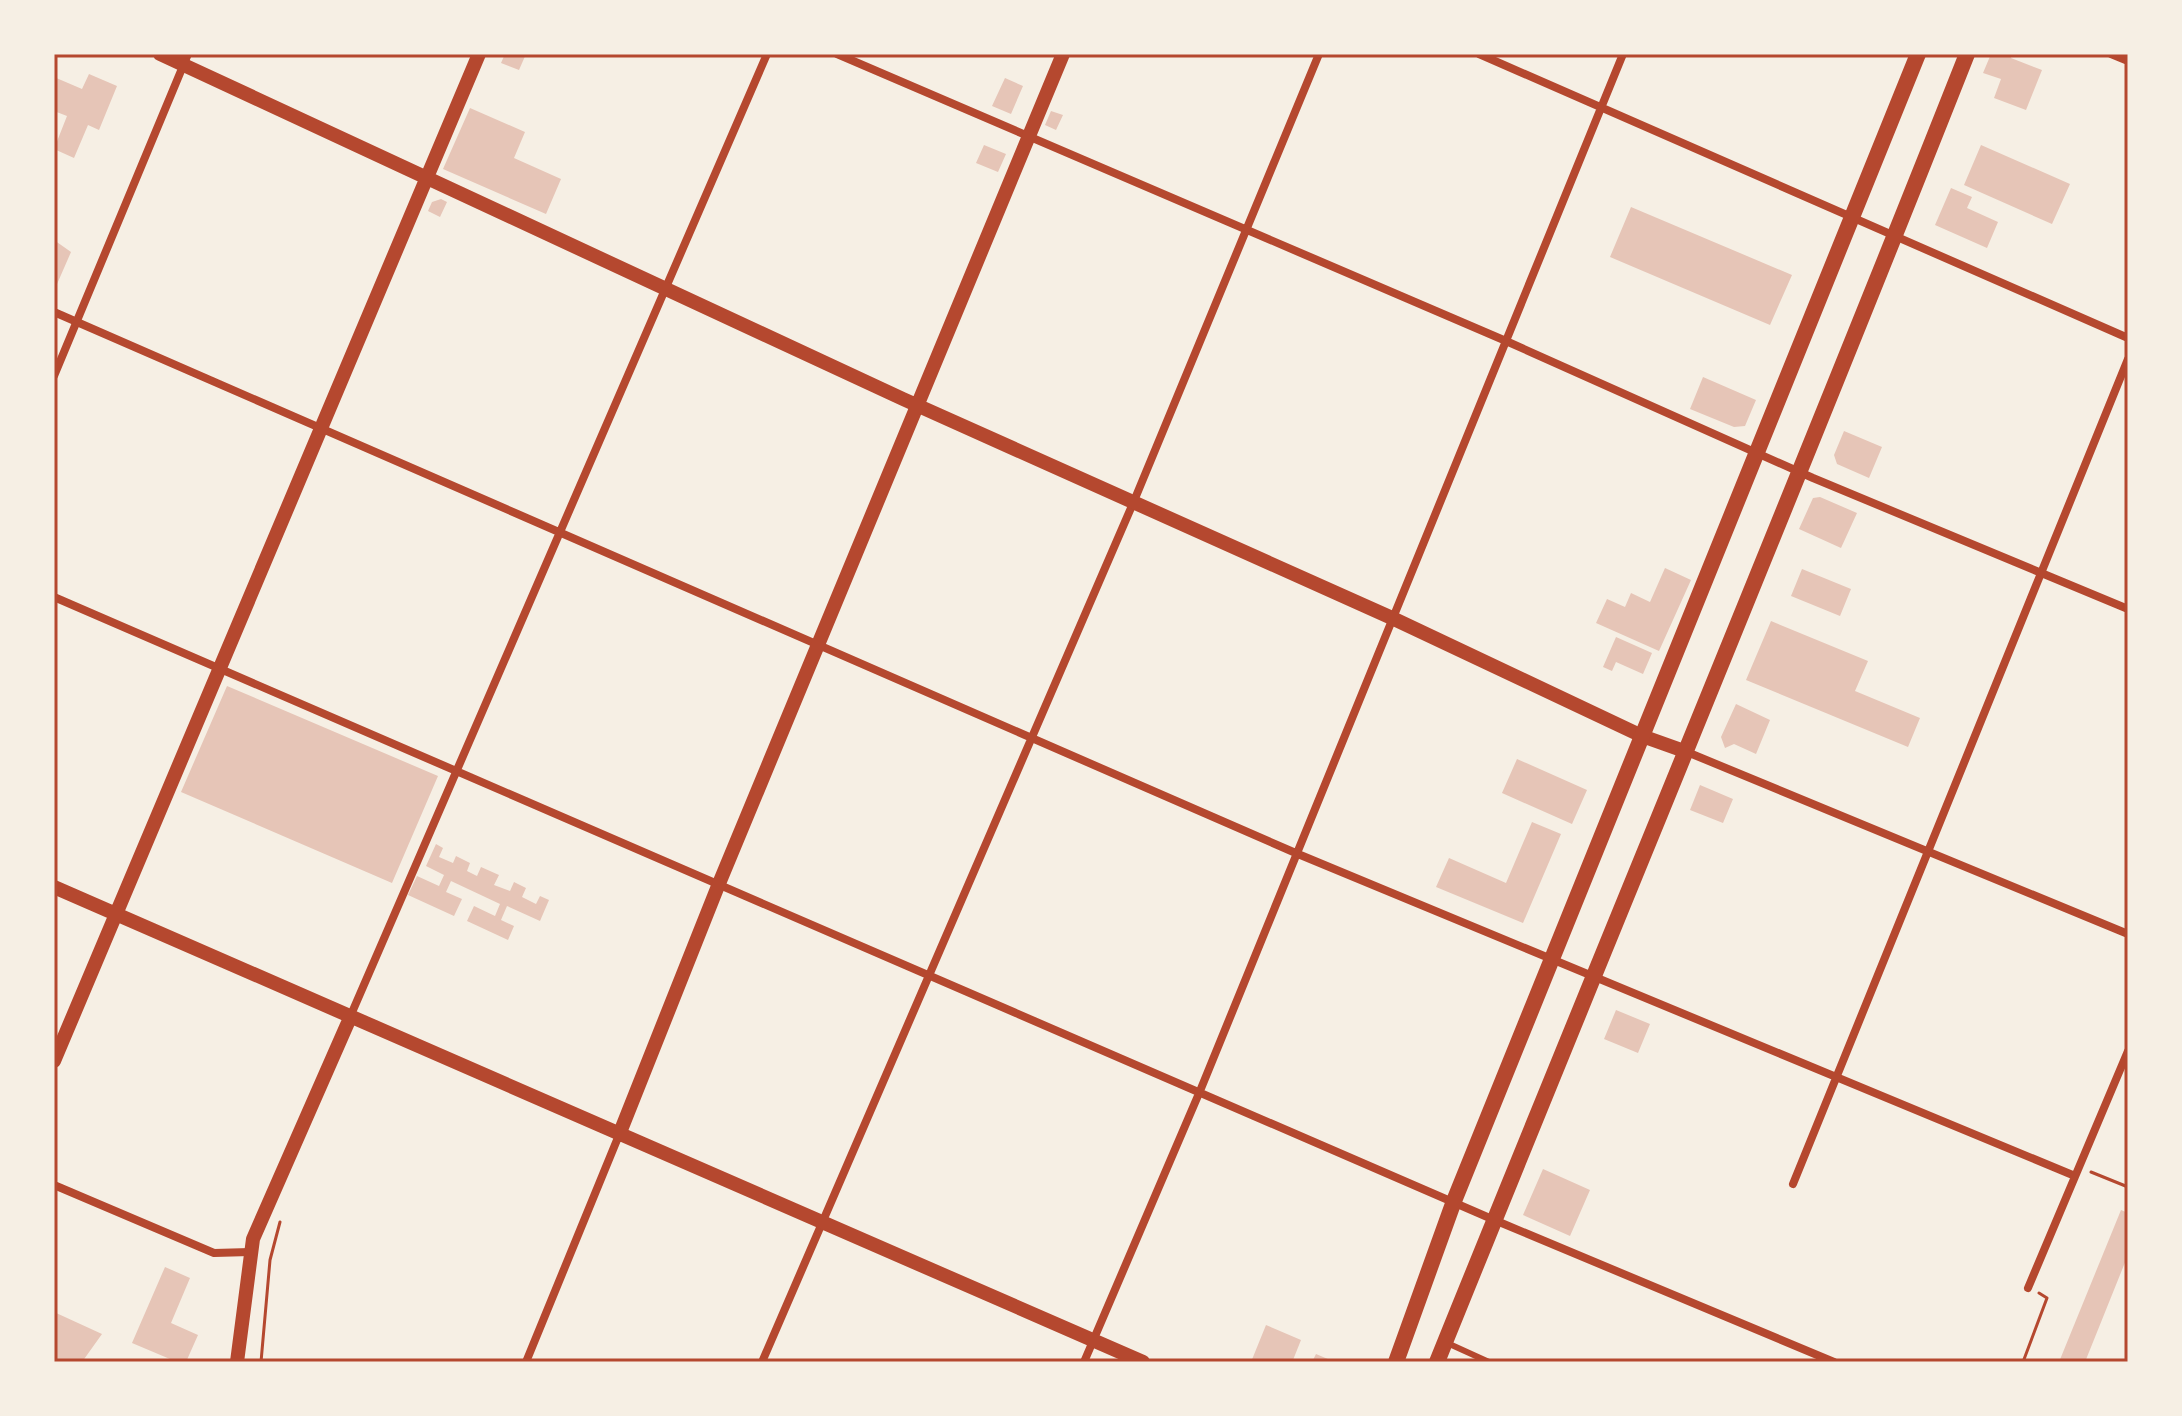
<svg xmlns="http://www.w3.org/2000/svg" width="2182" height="1416" font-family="Commissioner,sans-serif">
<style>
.building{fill:#e6c5b7}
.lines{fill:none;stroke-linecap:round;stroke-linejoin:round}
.path{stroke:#b5482f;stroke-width:3}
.service{stroke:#b5482f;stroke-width:6}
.minor{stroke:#b5482f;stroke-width:8}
.tertiary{stroke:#b5482f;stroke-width:14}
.secondary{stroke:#b5482f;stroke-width:16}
.neatline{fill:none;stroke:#b5482f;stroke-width:3}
</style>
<rect width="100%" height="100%" fill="#f6efe4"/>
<path class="building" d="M505 54H526L519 70 501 63Z
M1991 54H2012L2011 58 2042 70 2026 110 1994 98 2001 79 1983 73Z
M89 74 117 86 99 130 88 125 74 158 54 149 67 116 54 111V77L82 89Z
M1005 78 1023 86 1011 114 992 106Z
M470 108 525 132 514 158 561 179 546 214 443 169Z
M1051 111 1063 115 1056 130 1045 125Z
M984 145 1006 154 998 172 976 163Z
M1981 145 2070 184 2052 224 1964 185Z
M1951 188 1972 197 1967 208 1998 222 1987 248 1935 225Z
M441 199 447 202 440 217 428 211 432 202Z
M1631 207 1792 275 1770 325 1610 257Z
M54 240 71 252 54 291Z
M1703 377 1756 400 1745 426 1734 427 1690 409Z
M1844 431 1882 447 1869 478 1837 464 1834 455Z
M1820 497 1857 513 1841 548 1799 529 1813 498Z
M1665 568 1691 580 1659 651 1596 623 1607 599 1625 607 1631 593 1650 602Z
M1802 569 1851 589 1840 616 1791 596Z
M1771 621 1868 661 1855 691 1920 718 1908 747 1746 680Z
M1616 637 1652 653 1643 674 1616 662 1612 671 1603 667Z
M227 686 438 776 392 883 181 792Z
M1736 704 1770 720 1756 754 1734 744 1725 748 1721 737Z
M1517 759 1587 790 1572 824 1502 793Z
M1700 785 1733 799 1723 823 1690 810Z
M1532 822 1561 834 1523 923 1436 887 1449 858 1506 883Z
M436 844 443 848 439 857 453 863 456 856 470 863 467 871 477 876 481 867 499 875 494 885 510 891 514 882 526 888 522 897 536 904 540 896 549 900 540 921 507 906 501 920 514 926 508 940 467 921 474 906 495 916 500 904 451 881 446 892 462 899 454 916 408 895 417 876 439 886 444 875 426 866Z
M1616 1010 1650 1024 1638 1053 1604 1039Z
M1543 1169 1590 1190 1570 1236 1523 1215Z
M2121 1210 2128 1213V1255L2085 1362H2059Z
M165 1267 190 1278 171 1323 198 1335 186 1362H177L132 1343Z
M54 1312 102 1334 82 1362H54Z
M1266 1325 1301 1340 1293 1360 1298 1362H1251Z
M1316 1354 1335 1362H1312Z"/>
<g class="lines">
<path class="path" d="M2091 1172 2128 1187
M261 1362 270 1260 280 1222
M2023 1362 2047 1298 2039 1293"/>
<path class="service" d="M1445 1342 1489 1362"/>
<path class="minor" d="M837 54 1506 341 1813 478 2128 609
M1479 54 2128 338
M2111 54 2128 61
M54 312 1298 854 2075 1176
M54 376 188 54
M54 597 1492 1219 1834 1362
M1687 752 2128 934
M350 1017 767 54
M1793 1184 2128 359
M54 1185 214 1253 250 1252
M2028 1288 2128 1051
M526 1362 619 1135
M762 1362 1134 501 1319 54
M1084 1362 1200 1091 1623 54"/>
<path class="tertiary" d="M160 54 903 399 1392 618 1642 736 1687 752
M54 887 1143 1362
M54 1061 479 54
M619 1135 718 886 1063 54
M237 1362 253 1239 350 1018"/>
<path class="secondary" d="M1396 1362 1454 1201 1918 54
M1437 1362C1613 926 1794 492 1967 54"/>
</g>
<rect width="2182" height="1416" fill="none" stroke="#f6efe4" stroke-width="112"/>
<rect x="56" y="56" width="2070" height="1304" class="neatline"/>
</svg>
